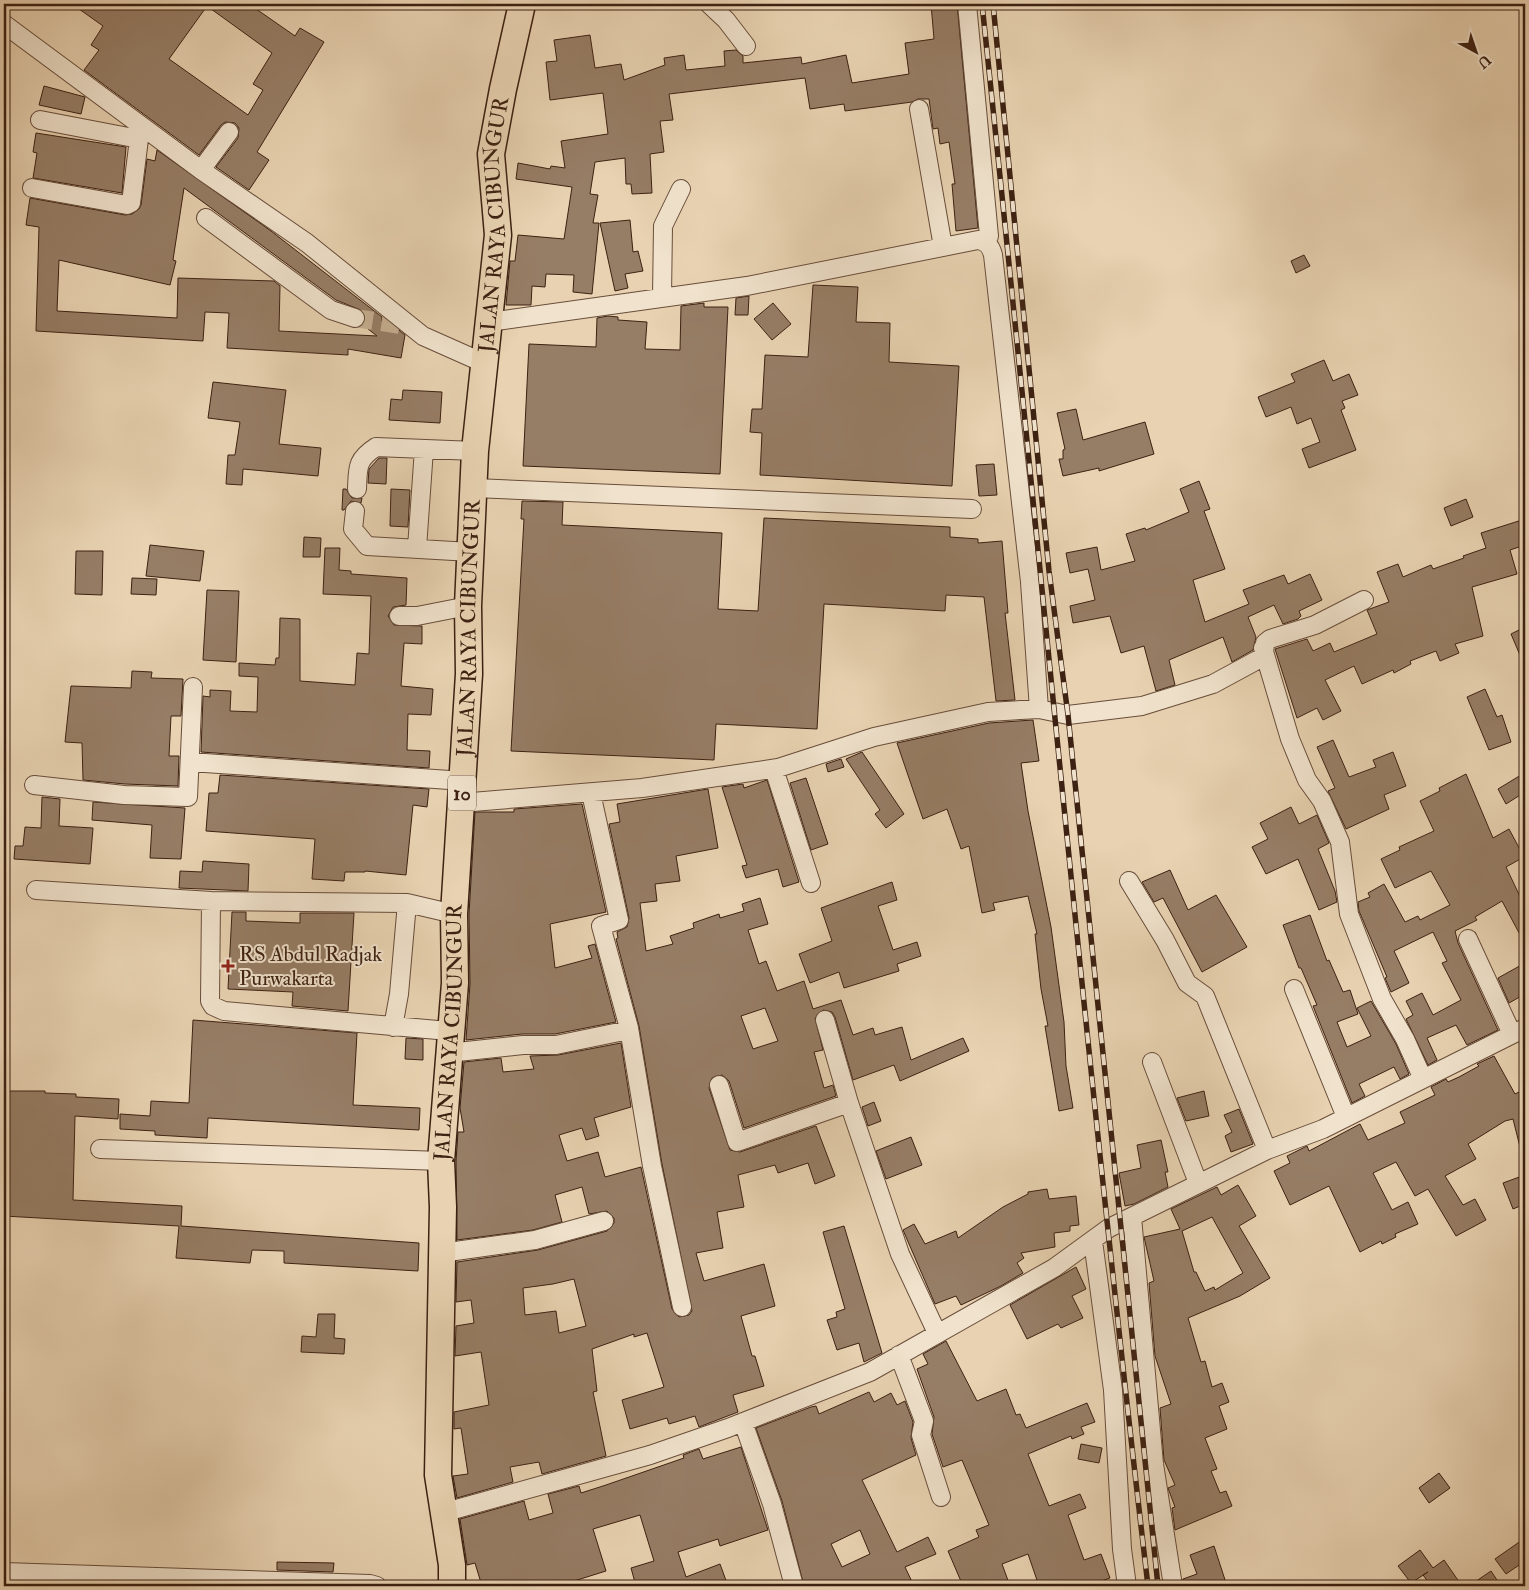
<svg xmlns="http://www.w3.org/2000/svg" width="1529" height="1590" font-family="'IM FELL Double Pica',serif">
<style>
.building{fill:#967d65;stroke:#3d2112;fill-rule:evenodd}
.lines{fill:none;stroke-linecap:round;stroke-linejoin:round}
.minor-tunnel{stroke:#c6af91;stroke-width:18;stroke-dasharray:18 9;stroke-linecap:butt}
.minor-casing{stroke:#684d3a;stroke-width:20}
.highway-casing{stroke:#3d2112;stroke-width:29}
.minor{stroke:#f0e2cc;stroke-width:18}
.highway{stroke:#e8d2b1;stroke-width:26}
.rail-casing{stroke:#3d2112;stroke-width:5.5}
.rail{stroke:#f0e2cc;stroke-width:4;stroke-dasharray:11;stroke-linecap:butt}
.poi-dot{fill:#8f2418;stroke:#f0e2cc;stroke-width:2}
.labels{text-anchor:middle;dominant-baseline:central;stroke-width:4;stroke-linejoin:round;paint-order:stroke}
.shield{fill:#f0e2cc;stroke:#735b4a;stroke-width:1}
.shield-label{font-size:20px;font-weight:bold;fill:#3d2112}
.street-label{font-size:21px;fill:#3d2112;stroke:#f0e2cc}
.poi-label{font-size:21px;fill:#3d2112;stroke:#f0e2cc;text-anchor:start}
</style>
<rect width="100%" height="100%" fill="#e8d2b1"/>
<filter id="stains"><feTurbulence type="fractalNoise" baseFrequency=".004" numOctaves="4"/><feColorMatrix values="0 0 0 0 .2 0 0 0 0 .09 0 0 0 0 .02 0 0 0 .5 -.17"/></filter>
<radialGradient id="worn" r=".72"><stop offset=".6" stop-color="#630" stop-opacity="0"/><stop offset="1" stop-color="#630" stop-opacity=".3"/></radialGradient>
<path class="building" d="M72 4H249L295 36 300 28 324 42 257 152 269 160 249 190 216 167 238 138 239 128 235 123 225 122 221 125 199 155 84 70 99 50 91 45 103 26ZM207 6 272 53 253 84 263 90 248 115 169 59Z
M931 4H957L978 228 956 231 952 184H955L949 142 940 144 938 128 933 129 929 99H918L912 102 845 111 844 104 810 109 805 78 669 94 673 120 660 121 664 152 650 154 652 193 632 194 631 184H626L625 158 595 162 590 194 598 195 593 223H599L592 294 573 292 574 275 546 274 545 287 532 286 531 305H506L510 261H515L518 235 564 239 572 187 516 179 518 163 550 169 551 166 565 168 561 141 608 134 603 93 550 100 546 62 557 61 554 40 590 35 595 68 621 64 624 80 665 65 664 58 684 55 686 70 725 66 724 51 736 50 743 56V63L801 57 802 64 846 55 852 83 909 74 905 43 934 39Z
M44 86 85 97 81 114 39 105Z
M36 133 126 147 122 193 33 178 37 153 33 152Z
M157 150 271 231 382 317V321L389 322 405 335 401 358 348 349V355L227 348 229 313 205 312 203 341 36 331 39 227 26 225 30 198 125 215 132 214 139 209 141 205 147 159 155 161ZM184 188 336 300 363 311 365 316 363 325 377 336 279 331 280 286 274 281 178 278 177 318 57 311 59 260 170 285 176 261 173 260Z
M630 220 633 252 638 251 643 271 625 274 628 288 615 291 600 223Z
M1304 255 1310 266 1296 273 1291 261Z
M813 285 858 287 856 322 890 323 889 362 959 366 952 486 760 475 762 433 750 432 752 409H762L765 355 808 357Z
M749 296 748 315H735L736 298Z
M704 303V307H728L720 474 523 466 529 344 596 347 597 318 608 316 618 317V320L647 322 645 349 680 350 681 306Z
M773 303 791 324 772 340 754 319Z
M1324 360 1333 381 1349 374 1358 395 1342 401 1345 408 1341 410 1356 450 1309 468 1302 449 1320 442 1311 418 1297 424 1291 407 1266 417 1258 397 1295 382 1291 374Z
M213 382 286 390 279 444 321 448 318 476 243 469 242 485 226 484 228 455H235L240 422 208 418Z
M403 390 442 392 440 423 389 420 391 399 402 400Z
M1076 409 1083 440 1145 422 1154 454 1099 471V468L1063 476 1059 459H1063V450L1065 449 1057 413Z
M379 458H387L386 484 368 483 369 469Z
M994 464 997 495 979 496 976 465Z
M1199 481 1210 509 1204 511 1225 569 1193 580 1205 622 1249 604 1243 590 1284 575 1288 584 1310 574 1322 600 1299 611 1301 616 1298 619 1283 624 1274 605 1248 617 1256 637 1253 650 1232 662 1223 637 1169 660 1175 685 1156 691 1144 646 1121 653 1110 616 1073 623 1070 606 1095 600 1088 569 1070 573 1066 553 1097 547 1101 570 1135 561 1126 534 1145 528 1146 530 1189 512 1180 489Z
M343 489H346L352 498H362L361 503 351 501 344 510H342Z
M391 489 410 490 408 527 390 526Z
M1466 499 1473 517 1451 526 1444 508Z
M522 501 563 502 562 525 722 533 718 609 758 611 764 518 950 527V537L978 539V543L1002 541 1008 613H1005L1015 700 996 701 984 597 946 595 945 611 824 604 817 729 716 724 714 760 511 751 524 519H521Z
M1525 519V545L1510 550 1517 574 1472 587 1483 636 1455 644 1459 653 1440 661 1436 651 1410 661 1411 664 1394 673 1393 670 1362 684 1354 666 1325 680 1341 711 1323 720 1317 708 1297 718 1275 649 1307 639 1313 651 1330 643 1334 652 1377 634 1367 610 1389 602 1377 572 1398 564 1403 577 1431 565 1433 569 1464 558 1463 556 1486 548 1481 533Z
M304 537 321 538 320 557H303Z
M150 545 204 551 200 581 146 576Z
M325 548H340L339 570 351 571V574L407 578 406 605 393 607 388 616 394 625 422 626V644L404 643 401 686 433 689 431 715 408 714 407 750 430 751 429 768 201 752 203 696 210 697V690L231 691 230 711 257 712 258 677 239 676V663L275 665 276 658H279L280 618 300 619V681L355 685 357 653 369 654 371 596 323 594Z
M76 551H103L102 595 75 594Z
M132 578 157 579 156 595 131 594Z
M207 590 239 591 236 662 203 660Z
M1525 627V667L1511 634Z
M132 671 152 672 151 678 183 679 181 716H171L169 756H179L178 786 125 784 83 780 82 743 65 742 71 686 131 688Z
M1485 689 1497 717 1502 715 1511 742 1489 750 1467 697Z
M1033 720 1039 761 1021 763 1028 811 1051 927 1064 1022 1066 1066 1073 1108 1059 1111 1045 1026H1048L1041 989 1035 934H1037L1028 896 993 903 995 910 982 913 969 846 961 849 947 809 923 819 897 743 989 723Z
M1333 740 1349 777 1376 767 1373 760 1393 752 1406 786 1384 795 1389 809 1346 829 1328 791 1335 788 1317 747Z
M862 752 904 814 886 828 875 814 880 810 846 759Z
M841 759 844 767 828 772 826 764Z
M1466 774 1493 838 1509 829 1524 857 1506 867 1525 907V944L1502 901 1475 917 1477 920 1455 931 1458 943 1498 1030 1467 1045 1456 1025 1427 1038 1437 1060 1428 1065 1406 1019 1413 1015 1406 1001 1422 993 1433 1015 1461 1000 1442 963 1447 961 1433 932 1394 951 1409 983 1391 992 1385 978 1387 977 1359 911 1358 902 1370 897 1368 893 1384 884 1405 922 1418 916 1420 920 1450 905 1431 871 1395 888 1381 859 1400 850 1399 847 1434 831 1420 801 1440 791 1439 788Z
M220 775 429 789 427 807 413 805 406 875 365 871V872H345L344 881 312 879 315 839 206 831 209 793H218Z
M1521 775 1525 782V792L1506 804 1498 789Z
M806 778 828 844 811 850 790 783Z
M767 780 799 882 783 887 778 869 746 878 742 866 747 865 722 787 743 784 744 788Z
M708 789 718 848 676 856 680 881 655 884 657 901 640 903 646 951 673 944 670 936 694 928 693 923 719 914 720 918 744 911 742 904 760 898 768 924 748 930 759 964 766 961 777 991 804 981 813 1009 841 1000 853 1035 873 1028 875 1035 902 1027 911 1060 963 1038 969 1051 900 1081 894 1065 853 1080 835 1017 832 1012 823 1010 815 1018 823 1050 814 1052 824 1088 833 1085 836 1096 744 1128 729 1081 722 1075 712 1078 709 1088 730 1150 740 1152 816 1126 835 1176 815 1184 808 1163 778 1173 775 1165 738 1175 744 1207 717 1212 723 1248 696 1253 704 1281 764 1264 775 1306 741 1316 752 1356H755L764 1386 733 1395 738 1412 699 1427 695 1416 669 1424 667 1418 630 1429 622 1400 664 1387 647 1333 634 1337V1334L592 1349 597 1391 593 1392 606 1456 542 1474 539 1462 510 1467 513 1482 457 1498 453 1476 468 1474 461 1428 454 1429V1412L489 1405 481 1352 455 1356 456 1326 474 1323 471 1300 456 1302 457 1262 538 1250 607 1231 614 1223V1218L607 1211 589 1214 582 1187 555 1195 562 1222 533 1230 457 1240 456 1161 458 1132H464L460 1108 464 1062 501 1058 503 1072 534 1069 530 1056 558 1055 621 1043 631 1107 594 1118 599 1136 586 1140 582 1128 559 1135 567 1161 598 1152 605 1177 641 1167 672 1309 679 1317 689 1315 692 1311 662 1164 639 1026 616 939 618 938 617 932 627 927 629 918 609 824 620 822 617 804ZM765 1008 778 1041 753 1049 741 1016ZM574 1279 586 1326 559 1333 556 1311 525 1315 523 1288 553 1284Z
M42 797 60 799 59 826 93 828 90 864 14 859 15 846H23L25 827 41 828Z
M93 802 185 808 181 859 150 858 152 825 92 820Z
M582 804 606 912 550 924 555 968 592 958 588 946 595 944 616 1022 555 1034H522L466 1040 470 984 469 914 475 812H514V809Z
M1291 807 1299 824 1317 815 1329 843 1318 849 1335 891 1337 902 1319 910 1298 859 1266 874 1252 847 1268 839 1260 823Z
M203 861 249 864 248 891 179 888 180 871 202 872Z
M1170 870 1188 910 1216 895 1247 947 1202 972 1163 898 1154 902 1142 882Z
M892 882 897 900 878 906 893 950 917 942 921 956 897 964 899 971 844 988 839 972 810 983 799 954 832 941 821 908Z
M232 912H246V921L300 923V913H354L348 1011 292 1006 293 992 228 989Z
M1310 915 1327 961 1329 960 1343 992 1350 990 1358 1014 1337 1022 1347 1047 1371 1036 1357 1008 1371 1001 1396 1044 1409 1074 1400 1079 1394 1067 1359 1084 1365 1096 1352 1103 1313 1006 1317 1005 1301 968H1299L1283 925Z
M1525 963V994L1509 1003 1498 978Z
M193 1020 357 1033 353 1105 420 1108 419 1130 208 1118 207 1138 155 1135V1131L120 1129V1114L150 1116 151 1101 189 1103Z
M406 1038 423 1039V1060L405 1059Z
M1494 1056 1515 1094 1525 1089V1151H1521L1513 1119 1505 1121 1468 1144 1476 1159 1445 1176 1463 1205 1475 1199 1486 1220 1456 1236 1428 1189 1415 1196 1396 1162 1373 1173 1392 1210 1408 1202 1418 1224 1395 1234 1396 1237 1382 1244 1381 1241 1360 1252 1329 1186 1290 1205 1274 1171 1290 1163 1287 1156 1307 1146 1309 1151 1360 1124 1368 1140 1405 1123 1400 1112 1435 1095 1431 1087 1446 1079 1448 1082 1459 1077 1479 1066 1477 1064Z
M4 1091H45V1093L76 1094V1097L119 1099 118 1119 75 1116 73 1200 182 1206 181 1226 419 1243 418 1271 284 1263V1251L252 1250 250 1263 176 1258 179 1226 4 1216Z
M1204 1091 1209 1116 1186 1121 1177 1098Z
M874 1102 881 1121 868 1126 862 1107Z
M1239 1109 1253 1144 1231 1152 1225 1136 1232 1132 1224 1115Z
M911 1137 922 1165 886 1179 876 1151Z
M1161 1140 1168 1172H1165L1168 1187 1134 1204 1125 1206 1119 1173 1141 1168 1137 1145Z
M1522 1176 1525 1185V1204L1513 1209 1503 1183Z
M1238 1185 1256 1216 1239 1226 1270 1278 1240 1296 1188 1318 1201 1362 1205 1361 1212 1387 1222 1383 1229 1402 1219 1406 1227 1429 1205 1438 1217 1469 1211 1471 1220 1493 1226 1491 1232 1506 1175 1530 1172 1508 1175 1507 1168 1488 1175 1485 1164 1460 1160 1408 1171 1404 1155 1356 1149 1283 1154 1281 1144 1237 1180 1229 1171 1209 1217 1187 1221 1195ZM1212 1217 1243 1273 1215 1290 1214 1287 1205 1291 1196 1272H1194L1182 1231Z
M1047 1189 1049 1199 1076 1196 1079 1225 1070 1226V1231L1054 1233 1055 1247 1021 1253 1024 1258 1017 1263 1023 1273 1001 1286 961 1305 956 1296 935 1304 903 1230 914 1224 925 1244 956 1231 958 1238 1003 1207 1028 1194V1192Z
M844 1226 882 1353 864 1362 859 1343 837 1350 827 1320 837 1317 836 1312 845 1309 823 1232Z
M1076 1267 1086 1289 1072 1296 1083 1318 1061 1328 1058 1324 1027 1339 1010 1305Z
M318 1314H335L334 1338 345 1339 344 1354 301 1352 302 1336 316 1337Z
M946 1341 977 1401 1006 1389 1016 1415 1020 1414 1026 1428 1087 1403 1095 1422 1081 1427 1084 1434 1072 1439 1071 1436 1028 1454 1049 1506 1080 1494 1086 1508 1068 1515 1084 1560 1101 1554 1110 1578 1087 1586H1039L1028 1554 1002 1564 1010 1586H963L948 1551 979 1537 976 1530 989 1525 962 1460 943 1467 932 1434 934 1417 917 1369 928 1364 923 1354Z
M869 1392 874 1402 891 1393 897 1405 905 1401 913 1422 911 1438 916 1455 862 1480 897 1552 928 1537 936 1554 905 1567 914 1586H804L782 1501 756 1428 811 1407 816 1406 819 1414ZM860 1530 870 1554 842 1567 831 1544Z
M1081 1444 1102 1448 1099 1463 1078 1459Z
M741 1447 768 1530 720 1546 718 1539 678 1552 686 1577 720 1564 728 1586H636L631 1568 654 1561 640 1515 593 1529 606 1571 558 1586H482L475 1563 467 1565 460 1519 524 1501 529 1520 553 1513 548 1494 579 1486 581 1493 606 1485 684 1458 683 1455 699 1449 703 1459Z
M1439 1473 1450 1488 1429 1503 1419 1488Z
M1525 1538V1561L1506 1574 1495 1559Z
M1214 1546 1227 1586H1183V1579L1197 1574 1190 1555Z
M1420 1550 1433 1568 1444 1560 1462 1586H1431L1423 1575 1428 1572 1411 1583 1398 1566Z
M277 1562 334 1563 333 1572 277 1570Z
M1491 1571 1501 1586H1469Z"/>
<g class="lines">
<path class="minor-tunnel" d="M355 318 407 326"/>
<defs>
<path id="minor" d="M709 4 726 20 746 46
M967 4 989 236 984 241
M4 24 201 170 307 243 423 336 486 364
M919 109 943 247
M40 120 139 139
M201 170 229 132
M32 188 127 205 131 203 139 139 143 128
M206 218 331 310 355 318
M662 297 663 226 681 189
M474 488 972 509
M357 489C358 468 356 460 376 447L475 451
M355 511 353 529 367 546 471 552
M417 548 424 449
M399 616H417L468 606
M1263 648 1290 739 1307 780 1322 801 1340 842 1349 914 1382 999 1405 1039 1423 1079
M1039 709 1068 715 1142 706 1213 684 1261 658 1264 654 1265 643 1270 639 1315 625 1364 600
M190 762 464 781
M774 769 811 883
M34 785 124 795 188 797 193 687
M591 793 619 920 601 926 629 1028 652 1166 682 1307
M460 803 642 788 778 768 874 737 988 712 1039 709 1030 582 993 255C991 247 987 241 978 240L747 286 489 322
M1129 881 1165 940 1187 983 1205 996 1267 1150
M36 890 211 901 407 903 454 914
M211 901 210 1001 213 1006 224 1011 449 1031
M1468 939 1512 1034
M1294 989 1346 1117
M825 1020 849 1103 900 1254 937 1333
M393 1027 399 994 407 903
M448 1053 523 1045H556L629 1030
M1152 1062 1198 1183
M719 1085 737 1142 849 1103
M100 1149 441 1161
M1132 1217 1154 1464 1173 1586
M1093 1241 1113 1390 1122 1549 1127 1586
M441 1253 535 1240 604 1221
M899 1355 924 1421 921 1435 941 1497
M743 1422 772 1504 794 1586
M442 1513 650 1455 728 1428 870 1372 1054 1268 1109 1228 1267 1150 1323 1129 1525 1028
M4 1572 370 1584 377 1586"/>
<g id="highway">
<path id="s1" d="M452 1586V1565L438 1475 443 1207 441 1161 455 983 454 914 469 674 468 606 475 451 498 235 491 154 503 89 522 4"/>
</g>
</defs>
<use href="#minor" class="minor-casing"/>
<use href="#highway" class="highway-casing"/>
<use href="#minor" class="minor"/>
<use href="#highway" class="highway"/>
<defs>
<path id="rail" d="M982 4C1038 531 1086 1059 1148 1586
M993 4 1049 571 1068 715 1158 1586"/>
</defs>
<use href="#rail" class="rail-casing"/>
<use href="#rail" class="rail"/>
</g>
<path class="poi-dot" d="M225.5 958.5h5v5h5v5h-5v5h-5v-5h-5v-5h5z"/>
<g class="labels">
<rect class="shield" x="448" y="775.5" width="28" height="35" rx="4"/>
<g class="shield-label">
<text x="462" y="793">10</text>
</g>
<g class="street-label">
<text stroke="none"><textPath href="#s1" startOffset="1365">JALAN RAYA CIBUNGUR</textPath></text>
<text stroke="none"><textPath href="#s1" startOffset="960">JALAN RAYA CIBUNGUR</textPath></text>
<text stroke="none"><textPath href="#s1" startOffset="555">JALAN RAYA CIBUNGUR</textPath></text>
</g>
<g class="poi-label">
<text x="239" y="954">RS Abdul Radjak<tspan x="239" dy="24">Purwakarta</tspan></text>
</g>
</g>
<rect width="1529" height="1590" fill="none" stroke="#e8d2b1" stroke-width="20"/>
<rect x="5" y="5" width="1519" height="1580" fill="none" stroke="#3d2112" stroke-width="2.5"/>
<rect x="10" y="10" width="1509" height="1570" fill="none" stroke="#3d2112"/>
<g transform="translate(1476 52) rotate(140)" stroke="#f0e2cc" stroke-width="4" paint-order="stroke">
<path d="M0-4L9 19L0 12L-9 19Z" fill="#3d2112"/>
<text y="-8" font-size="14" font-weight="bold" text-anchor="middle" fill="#3d2112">U</text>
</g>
<rect width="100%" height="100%" filter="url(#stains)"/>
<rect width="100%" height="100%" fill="url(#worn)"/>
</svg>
